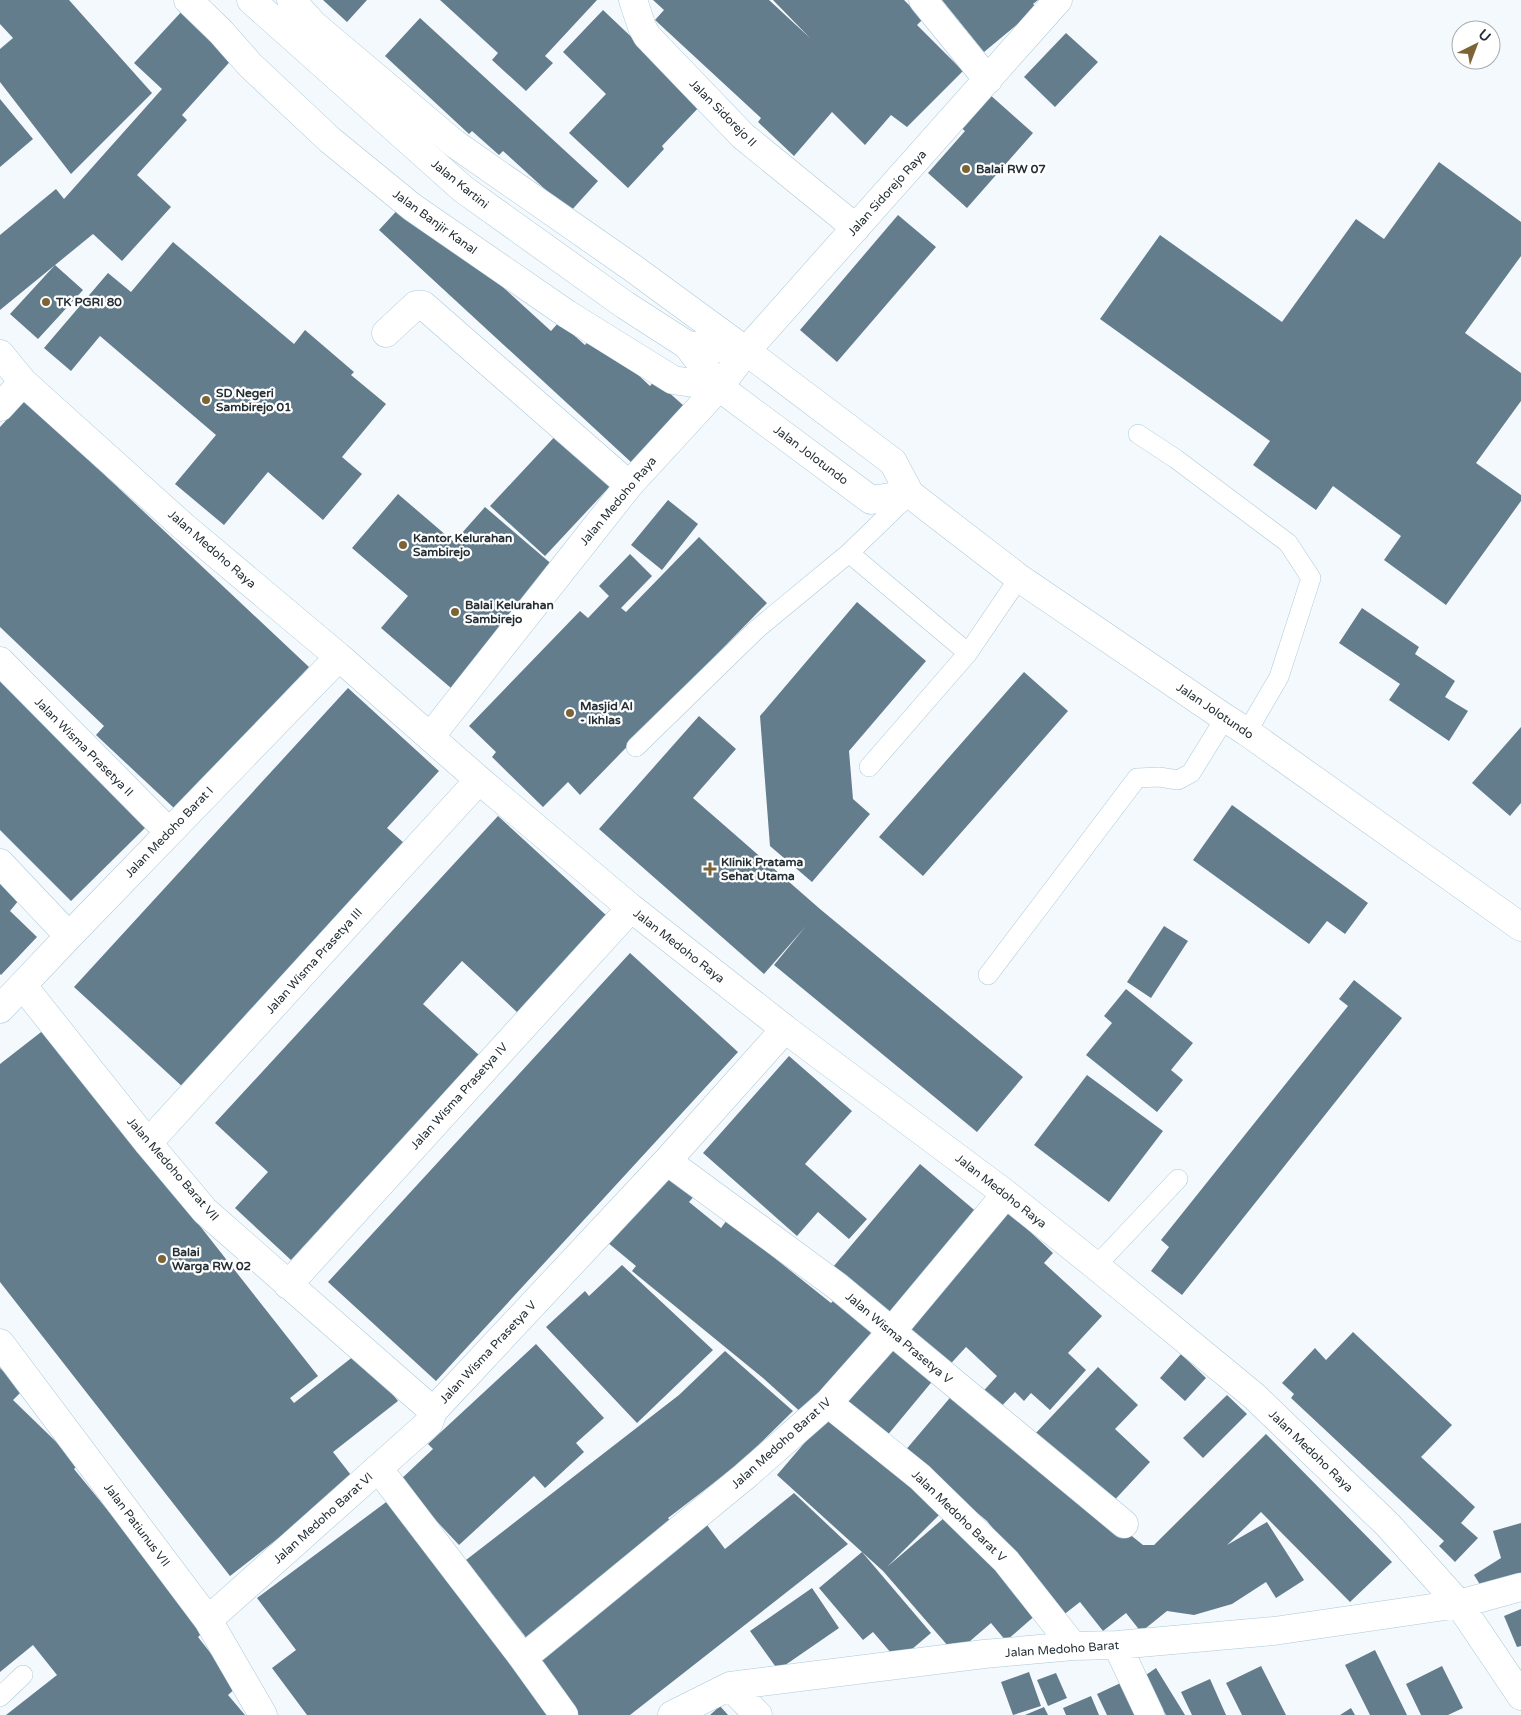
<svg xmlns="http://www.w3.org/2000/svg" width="1521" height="1715" font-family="'Varela Round',sans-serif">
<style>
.building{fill:#637d8c}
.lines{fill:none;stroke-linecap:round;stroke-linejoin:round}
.service-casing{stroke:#abc8d8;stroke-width:20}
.minor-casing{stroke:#abc8d8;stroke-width:29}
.tertiary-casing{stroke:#abc8d8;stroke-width:29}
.secondary-casing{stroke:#abc8d8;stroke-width:29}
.service{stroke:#fff;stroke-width:19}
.minor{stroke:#fff;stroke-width:28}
.tertiary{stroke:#fff;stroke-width:28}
.secondary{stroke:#fff;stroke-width:28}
.poi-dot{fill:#7d6435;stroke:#fff;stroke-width:2}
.labels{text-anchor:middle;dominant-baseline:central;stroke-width:4.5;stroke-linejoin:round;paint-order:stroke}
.street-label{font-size:12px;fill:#242f35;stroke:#fff}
.poi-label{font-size:12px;font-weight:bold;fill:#242f35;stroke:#fff;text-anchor:start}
</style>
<rect width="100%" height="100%" fill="#f4f9fd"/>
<path class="building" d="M0 0H69L152 93 71 174 0 82V49L13 38 0 24Z
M323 0H367L347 22Z
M440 0H597L545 56 553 63 526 91 492 60 498 53Z
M653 0H769L810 38 773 0H904L923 19 917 25 963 71 907 127 891 115 865 145 832 112 794 156 758 122 761 118 655 20 664 10Z
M942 0H1038L1033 4 1037 8 984 52Z
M183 10 235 56 182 115 187 120 137 175 171 207 122 261 93 234 0 310V235L56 189 64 199 162 89 134 63Z
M603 10 702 104 662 146 664 149 628 188 569 133 606 94 563 52Z
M420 18 598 181 570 212 503 151 499 155 472 131 469 134 385 56Z
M1066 33 1098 62 1055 107 1024 77Z
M988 93 1033 133 967 208 928 173 965 131 959 126Z
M0 99 33 139 0 167Z
M1439 162 1521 222V256L1465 333 1521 373V401L1476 463 1521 495V501L1446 605 1384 560 1401 536 1333 486 1316 510 1253 465 1270 441 1100 319 1160 235 1282 322 1356 219 1384 239Z
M403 204 459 247 551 331 559 322 585 345 591 338 617 355 650 386 655 380 684 406 632 463 379 230Z
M898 215 936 247 837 362 800 330Z
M173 242 294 344 305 330 354 372 351 375 386 404 342 457 362 474 323 520 268 472 224 525 175 484 216 435 100 336 71 371 44 348 108 273 131 292Z
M55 265 83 290 38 339 10 314Z
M25 400 309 667 175 809 96 735 104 726 0 627V427Z
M560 431 615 481 545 556 490 506Z
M398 494 454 542 485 507 555 567 451 688 381 628 408 596 352 548Z
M668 500 698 524 662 570 631 545Z
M699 537 767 603 580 795 568 782 543 807 492 757 496 752 469 726 580 611 588 618 609 596 599 586 630 554 652 576 621 608 626 612Z
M857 602 926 661 849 751 853 799 870 814 812 882 770 846 760 716Z
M1362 608 1419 647 1415 654 1455 681 1445 697 1468 711 1449 741 1389 700 1400 684 1339 643Z
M1024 672 1068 711 923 876 879 837Z
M0 679 146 827 71 901 0 830Z
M348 688 439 771 387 828 404 843 220 1043 223 1047 185 1089 74 987Z
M699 716 736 749 693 798 820 909 1023 1077 977 1132 774 965 806 926 764 974 599 829Z
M1521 727V803L1510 816 1472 783Z
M1232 805 1368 903 1345 934 1327 921 1309 944 1193 860Z
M498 816 607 916 518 1013 462 961 423 1004 479 1055 291 1260 235 1208 268 1172 215 1123Z
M0 882 19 900 10 911 37 937 1 975 0 974Z
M1164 926 1188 941 1151 998 1127 982Z
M630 953 738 1052 436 1381 328 1282Z
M1354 980 1402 1018 1182 1295 1151 1271 1169 1247 1161 1240 1348 1006 1339 999Z
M1126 989 1193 1043 1171 1070 1183 1080 1157 1112 1086 1055 1112 1023 1104 1016Z
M45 1029 318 1376 290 1398 294 1403 359 1352 398 1401 333 1452 354 1479 230 1576 0 1282V1064Z
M789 1056 852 1111 805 1164 867 1219 849 1239 818 1212 797 1236 703 1153Z
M1087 1075 1163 1131 1109 1202 1034 1145Z
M920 1164 979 1214 891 1318 833 1267Z
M667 1170 696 1194 689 1202 721 1228 727 1220 831 1303 838 1296 878 1332 804 1415 763 1378 632 1271 636 1266 607 1242Z
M1008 1211 1053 1253 1044 1263 1102 1316 1068 1353 1086 1370 1050 1410 1031 1393 1024 1401 1015 1392 995 1413 978 1397 997 1376 966 1347 944 1371 898 1330Z
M622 1265 713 1350 637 1423 546 1327 585 1291 589 1296Z
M1353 1332 1452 1425 1421 1457 1475 1507 1461 1523 1478 1538 1455 1562 1439 1546 1444 1541 1291 1398 1294 1394 1282 1383 1315 1348 1326 1360Z
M890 1340 935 1378 886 1437 841 1399Z
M536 1344 604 1418 576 1443 584 1452 545 1488 534 1476 459 1545 399 1481 433 1449 428 1444Z
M725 1351 793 1411 741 1462 668 1518 671 1522 605 1573 609 1578 528 1640 466 1560 679 1395Z
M1181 1354 1206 1378 1185 1401 1160 1378Z
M1098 1367 1138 1405 1115 1429 1150 1462 1109 1506 1034 1435Z
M0 1368 23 1390 13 1400 79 1464 74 1469 137 1546 203 1632 198 1637 237 1687 228 1695 245 1715H6L57 1675 33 1645 0 1672Z
M954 1393 1143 1545H1154L1266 1434 1392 1562 1350 1602 1261 1512 1227 1545 1267 1522 1304 1580 1276 1598 1266 1582 1232 1604 1194 1615 1167 1611 1141 1632 1126 1613 1103 1631 1080 1602 1062 1616 987 1521 904 1452Z
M1227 1395 1247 1414 1203 1458 1183 1438Z
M831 1412 943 1511 887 1567 951 1512 1038 1613 1006 1641 991 1623 955 1654 883 1571 777 1475Z
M794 1493 848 1544 630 1715H577L535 1661 707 1525 725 1549Z
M393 1497 557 1715H307L272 1668 296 1650 257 1598Z
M1521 1523V1576L1506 1580 1505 1577 1484 1591 1474 1575 1501 1558 1493 1531Z
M862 1552 931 1633 898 1661 873 1632 863 1640 819 1588Z
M812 1588 839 1628 778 1670 750 1631Z
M1521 1609V1646L1517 1647 1504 1616Z
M1375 1650 1407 1715H1370L1345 1665Z
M1261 1666 1286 1715H1242L1226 1683Z
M1442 1666 1463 1708 1448 1715H1421L1406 1684Z
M1156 1668 1185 1715H1166L1143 1677Z
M1029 1672 1041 1706 1013 1715 1001 1682Z
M1056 1673 1067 1698 1048 1706 1037 1680Z
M1210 1679 1226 1715H1192L1181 1692Z
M1127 1680 1144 1715H1107L1097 1694Z
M1091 1696 1099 1715H1066L1063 1708Z
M720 1706 728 1715H710Z
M1044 1707 1048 1715H1025Z
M1351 1708 1355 1715H1340Z"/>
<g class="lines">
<defs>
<path id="service" d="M1138 434 1176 459 1288 543 1311 578 1279 677 1247 732
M849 553 968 653 869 767
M968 653 1019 578
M636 747 757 629 849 553 910 494
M988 975 1137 778 1159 777 1178 780 1191 773 1225 718
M1096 1266 1178 1179
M0 1697 23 1675"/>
<path id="minor" d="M633 0 642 27 647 36 743 136 856 228
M923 0 988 80
M386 333 416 305H423L629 485
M0 354 23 382 183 526 339 657 479 780 631 908 785 1029 1006 1194 1096 1266 1254 1396 1388 1525 1459 1604 1521 1696
M0 407 23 382
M0 661 169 832
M430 737 629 485 719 387 746 351 1058 0
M0 863 69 936
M23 986 148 1143 205 1211 433 1411
M0 1009 69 936 339 657
M148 1143 479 780
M667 1161 837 1286 1124 1524
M288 1285 631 908
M0 1343 208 1620 263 1715
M828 1403 920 1477 1006 1561 1073 1646
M378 1468 523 1658 564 1715
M208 1620 429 1423 433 1411 667 1161 785 1029
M1117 1645 1150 1715
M523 1658 745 1476 828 1403 891 1332 1006 1194
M730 1686 758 1715
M672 1715 730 1686 984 1654 1073 1646 1117 1645 1274 1631 1459 1604 1521 1587"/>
<path id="tertiary" d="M188 0 221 32 250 65 330 140 412 207 567 314 673 380 719 387
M291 0 314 25 455 144 630 266 746 351"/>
<path id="secondary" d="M251 0 463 189 625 305 687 345 719 387 871 500 910 494
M687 345 746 351 893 462 910 494 1019 578 1225 718 1247 732 1521 927"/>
</defs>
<use href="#service" class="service-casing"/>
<use href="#minor" class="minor-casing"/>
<use href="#tertiary" class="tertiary-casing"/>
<use href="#secondary" class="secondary-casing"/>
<use href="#service" class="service"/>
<use href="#minor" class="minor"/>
<use href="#tertiary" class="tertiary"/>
<use href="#secondary" class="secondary"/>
</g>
<g class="poi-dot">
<circle cx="966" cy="169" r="5"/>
<circle cx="46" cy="302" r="5"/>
<circle cx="206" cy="400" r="5"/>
<circle cx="403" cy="545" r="5"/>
<circle cx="455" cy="612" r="5"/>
<circle cx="570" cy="713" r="5"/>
<path d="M707.5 861.5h5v5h5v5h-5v5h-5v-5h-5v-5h5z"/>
<circle cx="162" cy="1259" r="5"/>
</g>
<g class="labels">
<g class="street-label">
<text transform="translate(723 113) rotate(45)">Jalan Sidorejo II</text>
<text transform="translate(460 184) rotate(39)">Jalan Kartini</text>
<text transform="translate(887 193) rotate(-48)">Jalan Sidorejo Raya</text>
<text transform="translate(435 222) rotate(36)">Jalan Banjir Kanal</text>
<text transform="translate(811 455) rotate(37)">Jalan Jolotundo</text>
<text transform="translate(618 501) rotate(-50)">Jalan Medoho Raya</text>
<text transform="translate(212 549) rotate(41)">Jalan Medoho Raya</text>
<text transform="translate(1215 711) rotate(34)">Jalan Jolotundo</text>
<text transform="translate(84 747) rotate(45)">Jalan Wisma Prasetya II</text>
<text transform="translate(169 832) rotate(-46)">Jalan Medoho Barat I</text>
<text transform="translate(679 946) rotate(38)">Jalan Medoho Raya</text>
<text transform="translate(314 961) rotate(-48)">Jalan Wisma Prasetya III</text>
<text transform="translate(459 1096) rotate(-48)">Jalan Wisma Prasetya IV</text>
<text transform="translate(173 1169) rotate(49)">Jalan Medoho Barat VII</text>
<text transform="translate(1001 1191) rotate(38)">Jalan Medoho Raya</text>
<text transform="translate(899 1338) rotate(40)">Jalan Wisma Prasetya V</text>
<text transform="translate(488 1352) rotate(-47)">Jalan Wisma Prasetya V</text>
<text transform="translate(781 1443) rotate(-42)">Jalan Medoho Barat IV</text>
<text transform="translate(1311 1451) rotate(44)">Jalan Medoho Raya</text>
<text transform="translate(959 1516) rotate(44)">Jalan Medoho Barat V</text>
<text transform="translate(323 1518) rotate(-42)">Jalan Medoho Barat VI</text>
<text transform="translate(137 1525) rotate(53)">Jalan Patiunus VII</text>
<text transform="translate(1062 1649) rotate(-4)">Jalan Medoho Barat</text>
</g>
<g class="poi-label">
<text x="976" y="169">Balai RW 07</text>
<text x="56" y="302">TK PGRI 80</text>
<text x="216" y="393">SD Negeri<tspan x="216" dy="14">Sambirejo 01</tspan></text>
<text x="413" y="538">Kantor Kelurahan<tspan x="413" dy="14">Sambirejo</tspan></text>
<text x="465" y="605">Balai Kelurahan<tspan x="465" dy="14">Sambirejo</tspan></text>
<text x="580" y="706">Masjid Al<tspan x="580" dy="14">- Ikhlas</tspan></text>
<text x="721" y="862">Klinik Pratama<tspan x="721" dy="14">Sehat Utama</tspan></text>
<text x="172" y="1252">Balai<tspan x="172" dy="14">Warga RW 02</tspan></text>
</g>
</g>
<g transform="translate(1476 45) rotate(42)"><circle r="24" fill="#ffffff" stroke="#a7acae"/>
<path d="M0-4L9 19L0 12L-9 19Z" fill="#7d6435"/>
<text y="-8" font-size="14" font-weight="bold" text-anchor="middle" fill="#242f35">U</text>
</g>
</svg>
